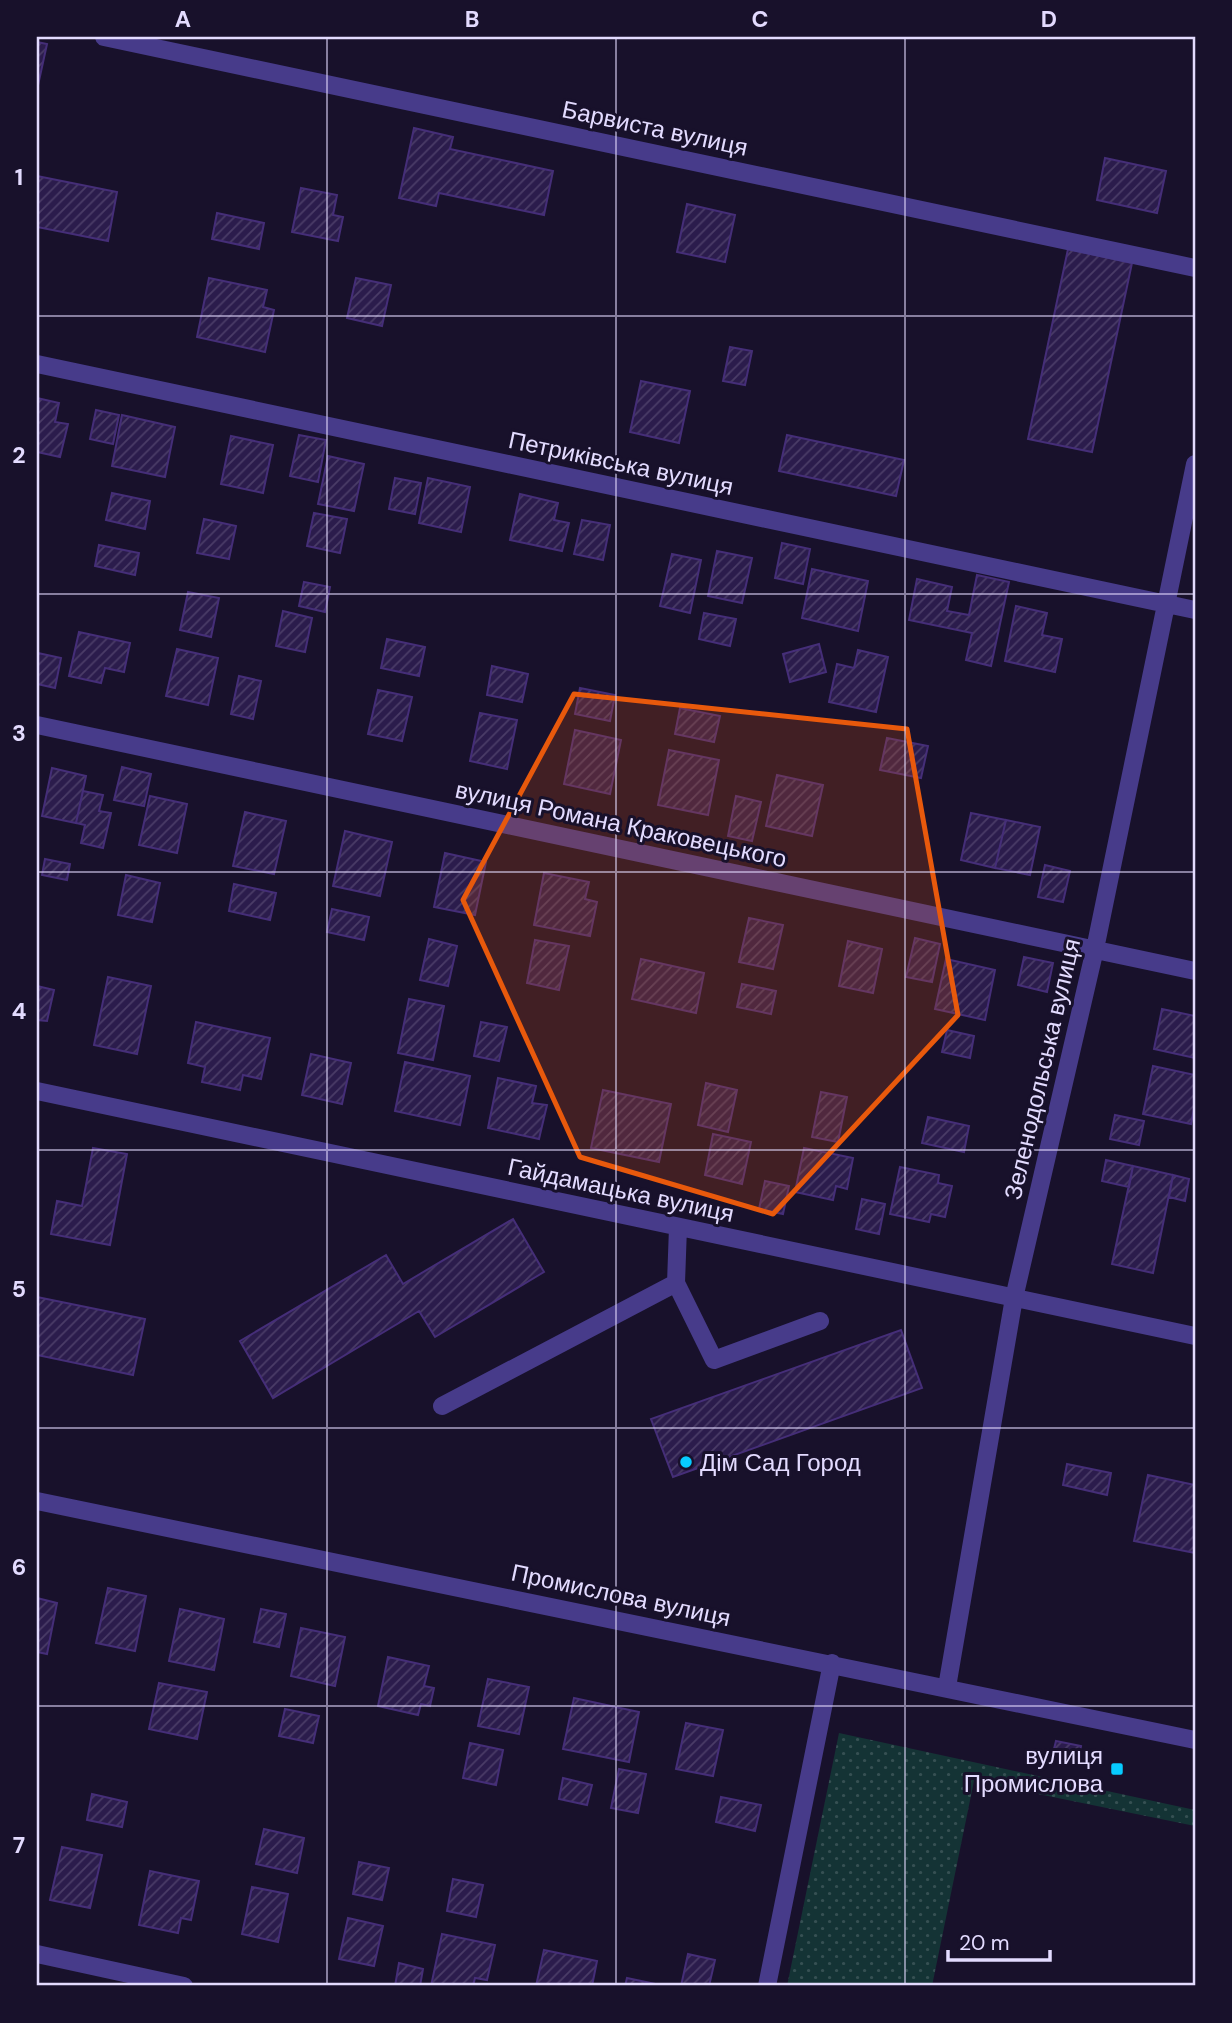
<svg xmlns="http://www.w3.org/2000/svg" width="1232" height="2023" font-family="'DM Sans',sans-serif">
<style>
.grass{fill:url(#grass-dots)}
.building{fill:url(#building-hatch);stroke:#452e78;stroke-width:2}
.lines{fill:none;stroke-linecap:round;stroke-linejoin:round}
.minor{stroke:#473b8a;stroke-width:18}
.marked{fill:#e8590c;fill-opacity:0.2;stroke:#e8590c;stroke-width:5;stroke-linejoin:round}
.grid{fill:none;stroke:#e3dbff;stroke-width:2;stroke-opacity:0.55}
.poi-dot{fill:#07cbff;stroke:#18112b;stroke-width:2.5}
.labels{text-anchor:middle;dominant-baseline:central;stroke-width:6;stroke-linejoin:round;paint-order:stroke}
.street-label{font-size:24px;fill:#e3dbff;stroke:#18112b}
.poi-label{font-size:24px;fill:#e3dbff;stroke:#18112b;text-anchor:start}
.neatline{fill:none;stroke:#e3dbff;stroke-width:2.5}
.grid-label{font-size:23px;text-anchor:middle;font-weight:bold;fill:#e3dbff}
</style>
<defs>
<pattern id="grass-dots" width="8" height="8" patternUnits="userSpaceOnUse" patternTransform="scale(1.75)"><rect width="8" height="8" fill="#143335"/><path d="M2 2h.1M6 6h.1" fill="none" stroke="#365053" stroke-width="1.8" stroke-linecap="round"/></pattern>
<pattern id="building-hatch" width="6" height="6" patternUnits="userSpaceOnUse" patternTransform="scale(1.75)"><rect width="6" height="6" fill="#2b1c4c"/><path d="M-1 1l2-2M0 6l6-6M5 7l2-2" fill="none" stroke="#4a3c67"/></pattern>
</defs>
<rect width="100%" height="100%" fill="#18112b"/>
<path class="grass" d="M839 1733 1195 1810V1826L974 1781 932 1986H787Z"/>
<path class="building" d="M37 42 47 44 37 90Z
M414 128 453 137 450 149 553 171 544 215 439 193 436 206 399 198Z
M1105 158 1166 171 1157 213 1097 200Z
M37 176 117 192 108 241 37 227Z
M301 188 337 195 333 215 343 217 338 241 292 232Z
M687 204 735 215 725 262 677 252Z
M217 213 264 223 259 249 212 239Z
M1068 249 1132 263 1092 452 1028 439Z
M209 278 267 290 263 307 274 310 265 352 197 337Z
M356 278 391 285 382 326 347 318Z
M730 347 752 351 745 385 723 381Z
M641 381 690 391 679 443 630 432Z
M37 398 59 403 55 422 68 424 60 457 37 452Z
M96 410 119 415 113 444 90 439Z
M122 415 175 427 165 477 112 466Z
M299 435 326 440 318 482 290 476Z
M787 435 904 460 896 496 779 471Z
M231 436 273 445 263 493 221 484Z
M328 456 364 464 354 511 318 504Z
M395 478 421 483 415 514 389 509Z
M428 478 470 487 461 532 419 523Z
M112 493 150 501 145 529 106 520Z
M520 494 558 503 554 520 569 523 562 551 510 540Z
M314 513 347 519 340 553 307 546Z
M204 519 236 526 229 559 197 553Z
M582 520 610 525 603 560 574 554Z
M782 543 810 549 803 584 775 578Z
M99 545 139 553 135 575 95 566Z
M717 551 752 558 742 603 708 596Z
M672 554 701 560 690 613 660 606Z
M812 569 868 581 858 631 802 618Z
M977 575 1009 582 991 666 966 660 972 633 909 620 917 579 952 587 947 611 969 615Z
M304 582 330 587 325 612 299 606Z
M188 592 219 598 211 637 180 630Z
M1016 606 1047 613 1042 635 1062 639 1055 672 1005 661Z
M283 611 312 618 305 652 276 646Z
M704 613 736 619 730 646 699 639Z
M79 632 130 643 124 672 105 668 101 683 69 676Z
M387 639 425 647 419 676 381 668Z
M819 644 826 672 790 682 783 654Z
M177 649 218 658 208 705 166 696Z
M858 650 888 657 876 712 829 702 837 664 854 668Z
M38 653 61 658 55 688 37 684Z
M492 666 528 674 522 702 487 695Z
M239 676 261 681 253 719 231 714Z
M580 688 615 695 610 721 575 714Z
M378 690 412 697 402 741 368 734Z
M680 708 720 716 714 742 675 734Z
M480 713 517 720 507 769 470 761Z
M575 730 621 740 610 794 564 784Z
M887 738 928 746 921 778 880 770Z
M669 750 719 760 708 815 658 805Z
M122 767 151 774 144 806 114 800Z
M52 768 86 776 76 823 42 816Z
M777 775 823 785 812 836 766 826Z
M83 791 103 795 99 811 111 813 103 848 81 843 85 825 76 823Z
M150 796 187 804 177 853 139 845Z
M736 796 761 802 752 841 728 836Z
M245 812 286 821 274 874 233 866Z
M971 813 1006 820 995 868 961 860Z
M1006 820 1040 827 1030 875 995 868Z
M345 831 392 842 380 896 333 886Z
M445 853 486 862 475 915 434 907Z
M45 859 70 864 67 880 42 875Z
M1045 865 1070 871 1063 902 1038 897Z
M544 873 589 882 585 899 597 902 590 936 534 925Z
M126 875 160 883 152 922 118 915Z
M234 884 276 893 270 920 229 911Z
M332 909 369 917 364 940 327 932Z
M749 918 783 925 773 969 739 962Z
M915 938 940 944 932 982 906 977Z
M429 939 457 946 448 986 420 980Z
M535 940 569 946 559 990 527 983Z
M848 941 882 949 873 993 839 986Z
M1024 957 1053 963 1047 992 1018 985Z
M641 959 704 973 696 1013 632 999Z
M946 959 995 970 985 1020 935 1009Z
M108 977 151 986 137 1054 94 1045Z
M742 984 776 991 771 1014 737 1007Z
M37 986 54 990 47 1021 37 1020Z
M409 999 444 1006 433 1060 398 1053Z
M1162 1009 1195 1016V1058L1154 1049Z
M196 1022 270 1038 261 1079 243 1075 240 1090 202 1082 205 1067 188 1063Z
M481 1022 507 1027 499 1061 474 1056Z
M947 1030 974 1036 970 1058 942 1052Z
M311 1054 351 1063 342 1104 302 1095Z
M405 1062 470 1076 460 1125 395 1111Z
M1153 1066 1195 1075V1104L1191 1124 1143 1114Z
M498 1078 536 1086 532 1103 547 1105 539 1139 488 1128Z
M706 1083 737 1090 728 1132 698 1125Z
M603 1090 671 1104 659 1162 591 1148Z
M821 1092 847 1097 838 1142 812 1137Z
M1115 1115 1144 1121 1139 1145 1110 1139Z
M928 1117 969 1126 964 1152 922 1143Z
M713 1134 751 1142 742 1184 705 1175Z
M93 1148 127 1154 110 1245 51 1234 57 1201 82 1206Z
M804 1148 853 1158 847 1189 836 1186 833 1200 795 1192Z
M1106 1160 1133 1166 1129 1187 1102 1181Z
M1133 1166 1173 1175 1153 1273 1112 1264Z
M900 1167 939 1175 938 1183 952 1186 945 1217 931 1214 929 1222 890 1214Z
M1173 1175 1189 1179 1185 1201 1169 1197Z
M765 1181 789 1186 783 1214 759 1209Z
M862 1199 885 1204 879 1234 856 1229Z
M513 1219 544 1272 435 1337 419 1311 273 1398 240 1341 386 1255 403 1284Z
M37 1297 145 1319 133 1375 37 1355Z
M901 1330 922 1388 673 1477 651 1419Z
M1067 1464 1111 1473 1107 1495 1063 1485Z
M1148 1475 1195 1485V1553L1134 1541Z
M108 1588 146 1596 135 1651 96 1643Z
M37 1598 57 1603 47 1654 37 1652Z
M180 1609 224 1619 214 1670 169 1661Z
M261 1609 286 1614 279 1647 254 1642Z
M301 1628 345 1637 335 1686 291 1676Z
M388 1657 429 1666 424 1686 434 1688 430 1706 421 1704 418 1715 378 1706Z
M488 1679 529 1687 519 1734 478 1726Z
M159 1683 207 1692 197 1739 149 1729Z
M574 1698 639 1712 629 1762 563 1749Z
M285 1709 319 1716 313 1743 279 1736Z
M686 1723 723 1730 713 1776 676 1769Z
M1056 1741 1081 1746 1078 1762 1052 1757Z
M470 1743 503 1750 496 1785 463 1778Z
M619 1769 646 1774 638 1813 611 1808Z
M563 1778 592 1785 587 1805 559 1799Z
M92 1794 127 1802 122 1827 87 1820Z
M721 1797 761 1805 755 1831 716 1822Z
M264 1829 304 1838 297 1873 256 1864Z
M62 1847 102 1855 90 1908 50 1900Z
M359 1862 389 1868 382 1900 353 1894Z
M150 1871 199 1881 191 1920 181 1918 178 1933 139 1925Z
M453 1879 483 1885 476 1917 447 1911Z
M252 1887 288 1894 278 1942 242 1934Z
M348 1918 383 1926 374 1966 339 1959Z
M442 1934 495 1945 487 1980 475 1978 473 1986H431Z
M544 1950 597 1961 592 1986H536Z
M688 1954 715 1960 709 1986H681Z
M399 1963 423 1969 420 1986H395Z
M627 1978 665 1986H625Z"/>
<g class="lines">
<path class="minor" d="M104 37 1195 268
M37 364 1195 610
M37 725 1195 971
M37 1091 1195 1336
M678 1227 676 1283 714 1360 820 1321
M442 1406 676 1283
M37 1501 1195 1740
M947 1687 1014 1298 1095 949 1195 464
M37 1954 184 1986
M767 1986 832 1663"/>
</g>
<path class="marked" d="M574 694 907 729 958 1015 773 1214 580 1157 463 900Z"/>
<path class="grid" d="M327 37V1986M616 37V1986M905 37V1986M37 316H1195M37 594H1195M37 872H1195M37 1150H1195M37 1428H1195M37 1706H1195"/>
<g class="poi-dot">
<circle cx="686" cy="1462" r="7"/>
<rect x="1110" y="1762" width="14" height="14" rx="3.5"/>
</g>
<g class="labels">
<g class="street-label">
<text transform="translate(655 128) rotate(12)">Барвиста вулиця</text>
<text transform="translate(621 463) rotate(12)">Петриківська вулиця</text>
<text transform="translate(621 824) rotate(12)">вулиця Романа Краковецького</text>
<text transform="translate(1042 1069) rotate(-77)">Зеленодольська вулиця</text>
<text transform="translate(621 1190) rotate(12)">Гайдамацька вулиця</text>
<text transform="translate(621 1595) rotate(12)">Промислова вулиця</text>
</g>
<g class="poi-label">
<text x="700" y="1462">Дім Сад Город</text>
<text x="1103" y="1755" text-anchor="end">вулиця<tspan x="1103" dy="28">Промислова</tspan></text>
</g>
</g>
<rect width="1232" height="2023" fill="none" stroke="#18112b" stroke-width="77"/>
<path d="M948 1950v10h102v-10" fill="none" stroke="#e3dbff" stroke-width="3.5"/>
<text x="959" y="1950" font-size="21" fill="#e3dbff" stroke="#18112b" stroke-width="5" paint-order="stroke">20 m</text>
<rect x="38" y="38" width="1156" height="1946" class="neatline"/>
<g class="grid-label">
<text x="183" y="27">A</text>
<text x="472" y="27">B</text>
<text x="760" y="27">C</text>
<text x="1049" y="27">D</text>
<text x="19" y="185">1</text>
<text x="19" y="463">2</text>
<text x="19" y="741">3</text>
<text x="19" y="1019">4</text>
<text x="19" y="1297">5</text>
<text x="19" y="1575">6</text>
<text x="19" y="1853">7</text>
</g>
</svg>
